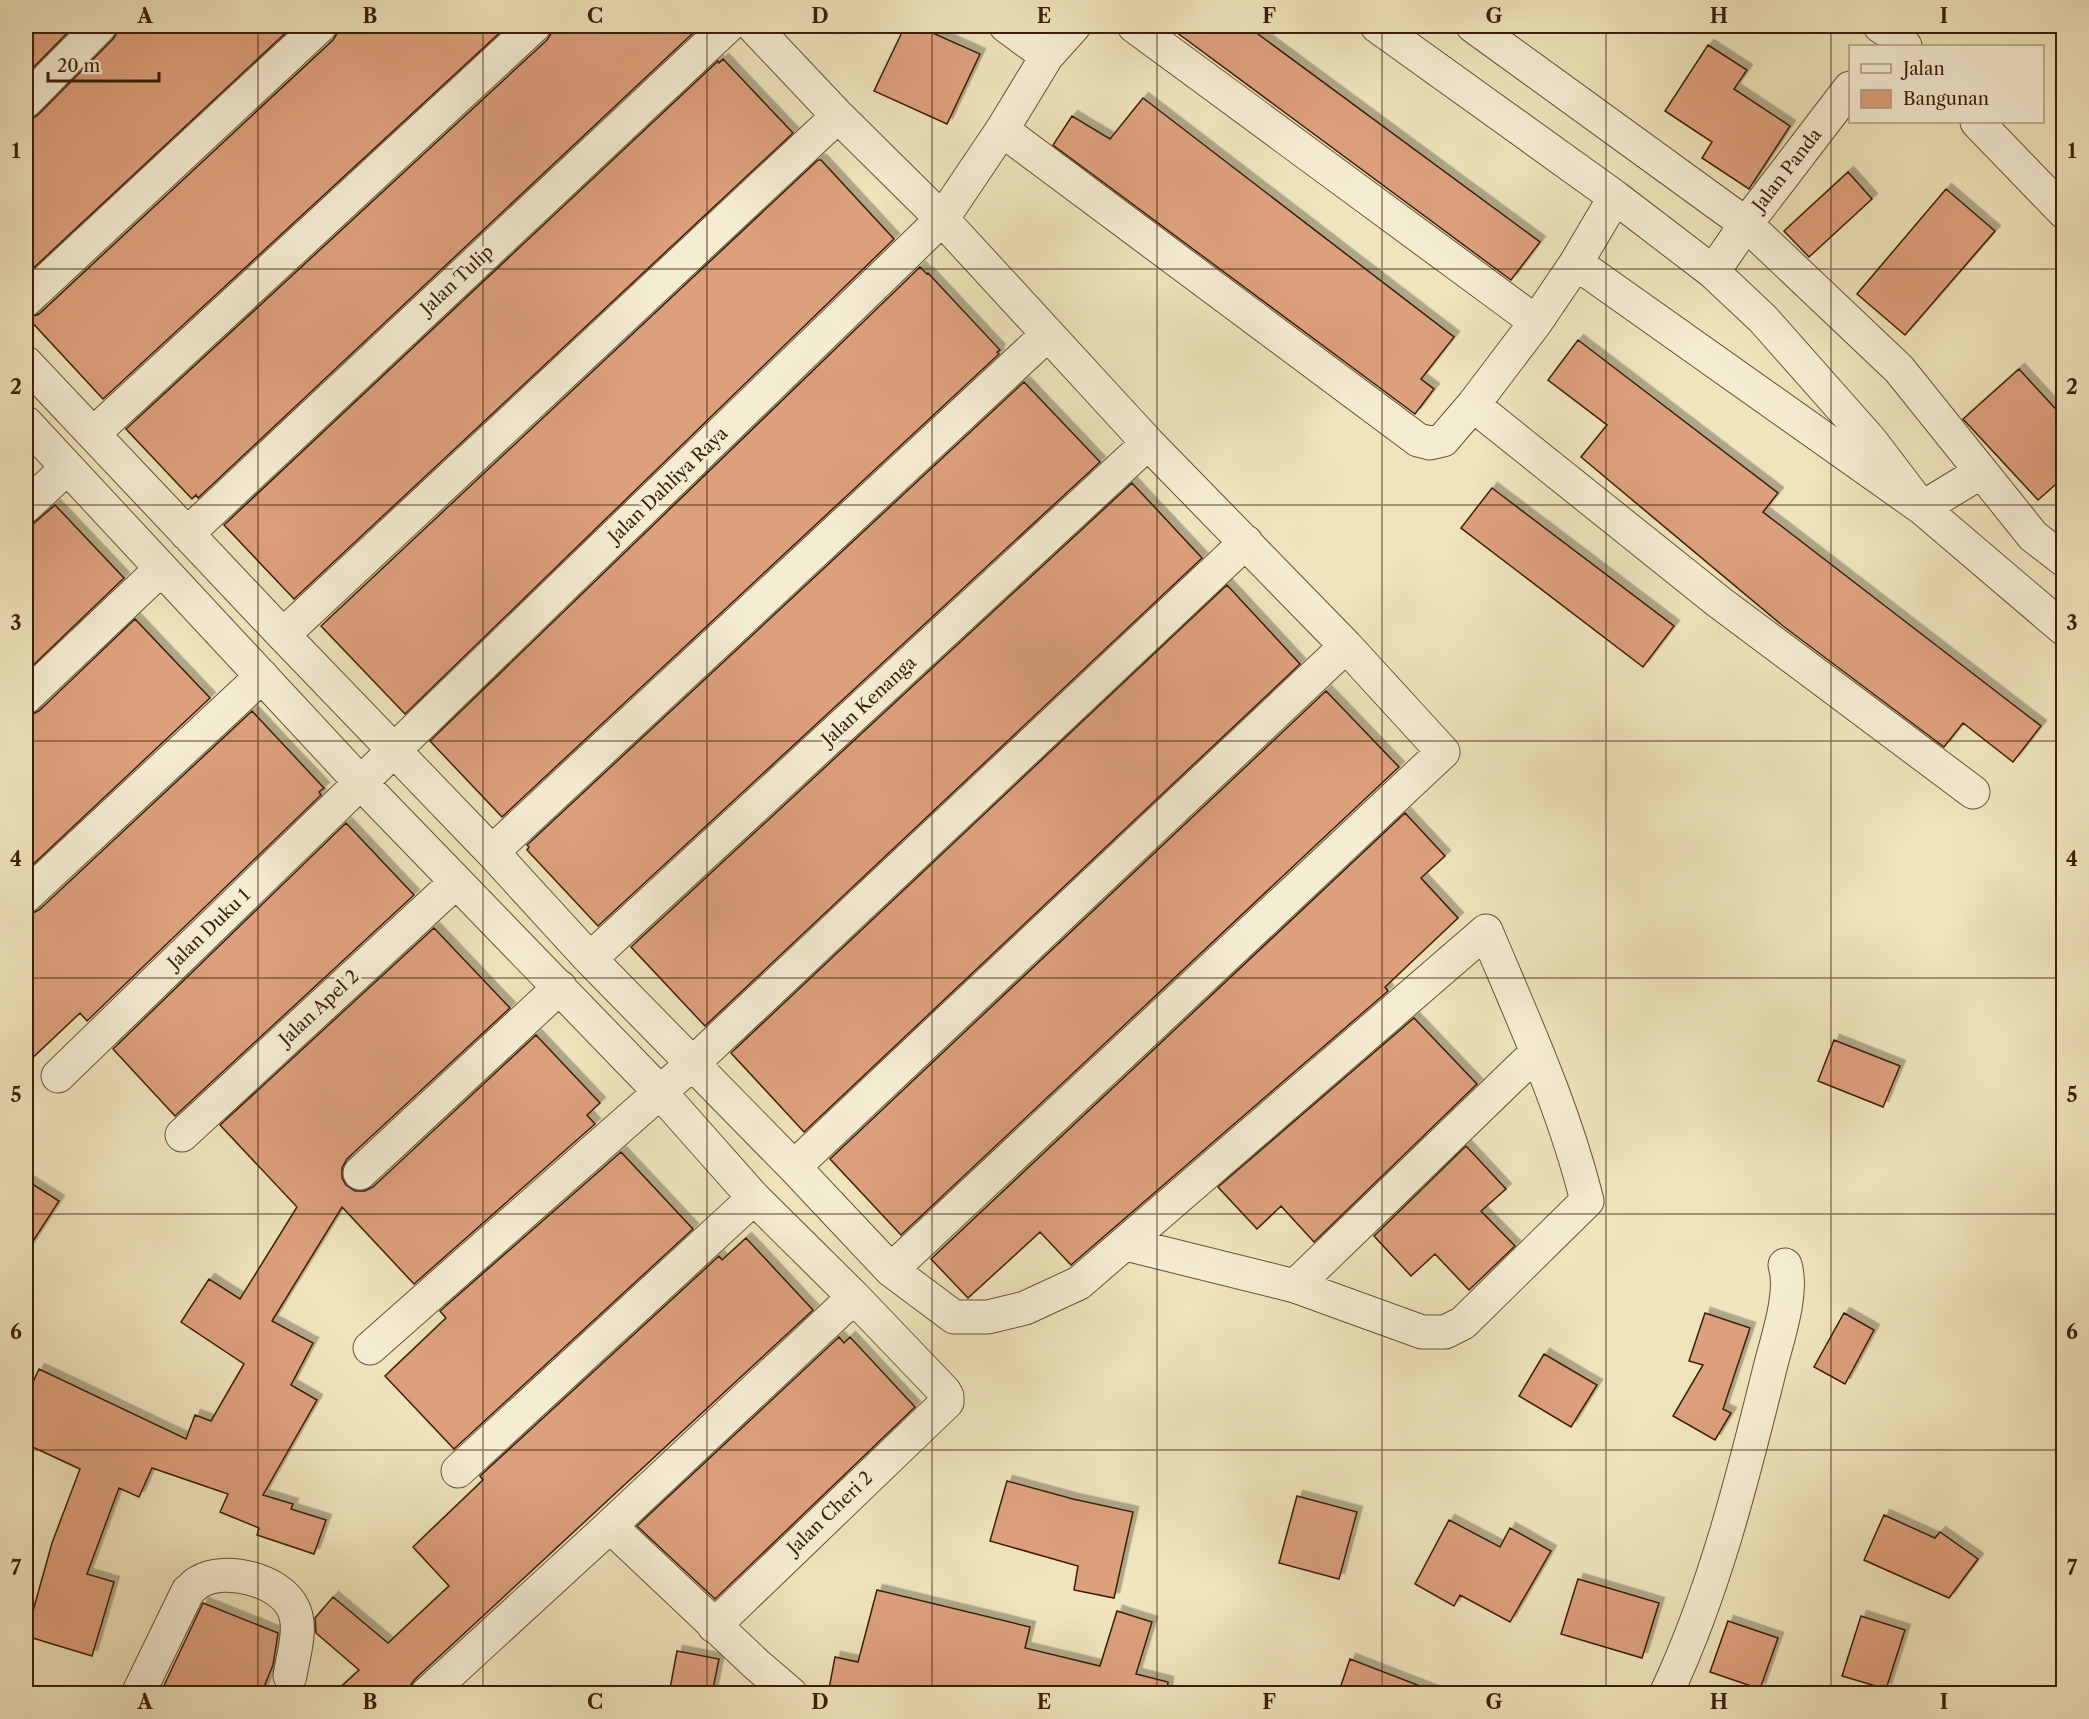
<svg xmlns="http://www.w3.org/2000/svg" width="2089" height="1719" font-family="'Libre Caslon Text',serif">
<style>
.building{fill:#dda07d;stroke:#3b1e07;stroke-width:1.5;filter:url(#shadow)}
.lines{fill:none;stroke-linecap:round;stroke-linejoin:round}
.minor-casing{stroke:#685034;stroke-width:35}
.minor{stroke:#f5edd3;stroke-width:33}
.grid{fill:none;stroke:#3b1e07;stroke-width:1.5;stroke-opacity:0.55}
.labels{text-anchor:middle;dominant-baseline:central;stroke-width:6;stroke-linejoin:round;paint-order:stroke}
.street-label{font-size:18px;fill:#3b1e07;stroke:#f5edd3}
.neatline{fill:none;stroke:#3b1e07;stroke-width:2}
.grid-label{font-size:20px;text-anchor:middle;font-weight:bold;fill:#3b1e07}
</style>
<defs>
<filter id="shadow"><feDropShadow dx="5.5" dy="-5.5" stdDeviation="0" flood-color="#0004"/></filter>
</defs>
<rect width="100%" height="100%" fill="#efe4bb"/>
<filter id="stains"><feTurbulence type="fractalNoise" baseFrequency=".00333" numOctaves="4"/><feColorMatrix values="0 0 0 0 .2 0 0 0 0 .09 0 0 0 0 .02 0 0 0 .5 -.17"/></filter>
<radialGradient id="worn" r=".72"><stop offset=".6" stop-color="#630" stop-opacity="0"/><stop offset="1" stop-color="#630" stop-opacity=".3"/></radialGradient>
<path class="building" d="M26 26H74L26 75Z
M118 26H293L26 275V119H32L39 114 113 39 118 31Z
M338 26H507L103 399 28 318 39 314 333 40 338 32Z
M552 26H684L692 34 198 498 196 495 192 499 126 429 547 40 552 32Z
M905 26H917L980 54 947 124 874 91Z
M1168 26H1247L1540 242 1511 280Z
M1708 45 1747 70 1734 89 1790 126 1749 189 1702 158 1712 142 1665 111Z
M723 59 793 133 294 599 224 525 718 61 719 63Z
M1143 98 1454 337 1421 379 1434 389 1415 414 1053 145 1072 116 1110 139Z
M818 160H821L894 239 405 714 321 626Z
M1848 172 1872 199 1809 257 1784 231Z
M1946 189 1995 231 1905 335 1857 294Z
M920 267 927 274 928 273 1000 350 997 352 999 354 502 817 430 741Z
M1578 340 1778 493 1763 512 2041 726 2013 762 1963 723 1944 747 1783 626 1581 457 1607 425 1548 380Z
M2019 369 2064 418V477L2038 500 1963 419Z
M1024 382 1100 462 598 926 527 850 529 847 527 845Z
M1132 483 1202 558 705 1026 631 947Z
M1492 488 1674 626 1643 667 1461 528Z
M55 505 124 578 26 672V530Z
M1227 585 1300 664 804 1132 731 1053Z
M135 619 210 698 26 871V715H31L39 711Z
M1326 691 1399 767 901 1235 830 1159Z
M252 711 324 788 319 792 321 795 87 1021 80 1013 26 1064V914H31L39 910Z
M1405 813 1445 856 1421 878 1458 918 1385 987 1388 991 1071 1265 1040 1232 968 1298 931 1259Z
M346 823 414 895 175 1116 113 1049Z
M434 928 510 1008 347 1159 342 1168V1178L346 1185 355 1191H365L373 1187 536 1035 600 1103 587 1115 595 1124 414 1284 342 1207 272 1321 313 1343 291 1385 317 1400 263 1495 293 1504 291 1509 326 1520 314 1554 257 1535 259 1528 220 1512 228 1494 152 1468 139 1497 119 1488 87 1574 114 1582 92 1656 26 1636 52 1543 80 1469 26 1444V1397L39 1369 186 1439 195 1415 211 1421 244 1364 181 1322 209 1279 240 1299 297 1207 220 1125Z
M1414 1018 1477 1084 1314 1242 1281 1206 1257 1229 1218 1187Z
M1834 1040 1900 1066 1883 1107 1818 1081Z
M1466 1146 1506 1189 1481 1211 1515 1246 1469 1290 1435 1254 1411 1276 1374 1236Z
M621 1152 693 1229 454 1449 385 1376 446 1318 440 1311Z
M26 1180 59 1201 26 1252Z
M746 1238 813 1310 414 1680 409 1688V1693L333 1694 359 1670 316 1633 315 1618 333 1597 388 1643 449 1586 413 1547 483 1480 480 1476 719 1256 722 1260Z
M1705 1313 1750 1328 1723 1409 1731 1413 1715 1440 1673 1416 1703 1365 1689 1361Z
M1844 1313 1874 1330 1845 1384 1814 1367Z
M839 1337 844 1343 850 1337 915 1407 715 1599 637 1526Z
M1544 1354 1597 1385 1571 1427 1519 1396Z
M1007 1481 1073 1499 1133 1512 1114 1598 1074 1590 1078 1566 990 1541Z
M1297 1496 1357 1512 1339 1579 1279 1563Z
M1884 1515 1935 1538 1940 1532 1978 1559 1949 1598 1864 1560Z
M1449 1520 1500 1547 1510 1528 1551 1551 1510 1622 1460 1595 1454 1606 1415 1584Z
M1578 1579 1659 1603 1642 1658 1561 1634Z
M877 1590 1030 1627 1025 1648 1100 1666 1117 1611 1152 1622 1136 1674 1168 1682 1167 1694H828L835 1657 858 1662Z
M203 1603 278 1633 273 1665 261 1694H160Z
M1861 1616 1905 1630 1886 1689 1842 1676Z
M1728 1621 1778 1638 1760 1689 1710 1672Z
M677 1651 719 1659 712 1694H669Z
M1350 1659 1433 1691V1694H1338Z"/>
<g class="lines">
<defs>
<path id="minor" d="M753 26 838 116 942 219 1148 443 1346 646 1443 752 891 1270
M1006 26 1047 56
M1377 26 1615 197 1713 272 1763 319 1871 441 1922 508 2064 629
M1473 26 1746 224 1899 369 2033 536 2064 560
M1880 26 1892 34 1905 46
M26 101 100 26
M1977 122 2064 212
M1002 130 1418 440 1430 443 1443 440 1473 405 1536 322 1134 26
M1576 263 1922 508 1981 472
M1713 272 1746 224 1850 88
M26 300 320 26
M1536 322 1576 263 1615 197
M26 363 283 635 492 852 590 959 794 1167 891 1270 954 1317H988L1025 1308 1079 1283 1486 931C1523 1019 1564 1108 1587 1201L1463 1323 1445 1332H1422L1295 1286 1126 1244
M1473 405 1719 602 1973 792
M26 423 360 782 660 1092 754 1198 854 1297 944 1391 947 1396V1402L714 1626
M93 434 534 26
M26 506 67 468
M187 534 728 26
M283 635 838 116
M26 697 161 569
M492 852 1048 334
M26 896 262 676
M590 959 1148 443
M58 1076 942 219 1002 130 1047 56 1074 26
M182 1135 456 882
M794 1167 1346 646
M360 1173 560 987
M1295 1286 1537 1052
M370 1348 693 1063 1246 542
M458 1471 754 1198
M610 1526 756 1664 791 1694
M138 1694 188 1591C192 1588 195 1584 199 1582 225 1566 280 1580 293 1608 303 1627 293 1656 290 1676
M427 1694 610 1526 854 1297
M1666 1694C1714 1592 1742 1481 1769 1372 1776 1342 1794 1294 1785 1265"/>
</defs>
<use href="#minor" class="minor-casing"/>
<use href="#minor" class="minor"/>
</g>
<path class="grid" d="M258 26V1694M483 26V1694M707 26V1694M932 26V1694M1157 26V1694M1382 26V1694M1606 26V1694M1831 26V1694M26 269H2064M26 505H2064M26 741H2064M26 978H2064M26 1214H2064M26 1450H2064"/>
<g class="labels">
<g class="street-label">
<text transform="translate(1787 170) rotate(-52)">Jalan Panda</text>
<text transform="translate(457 280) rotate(-43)">Jalan Tulip</text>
<text transform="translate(668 485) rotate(-44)">Jalan Dahliya Raya</text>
<text transform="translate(869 701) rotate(-43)">Jalan Kenanga</text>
<text transform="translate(209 929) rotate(-44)">Jalan Duku 1</text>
<text transform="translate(319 1008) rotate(-43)">Jalan Apel 2</text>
<text transform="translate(830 1513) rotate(-44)">Jalan Cheri 2</text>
</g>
</g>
<rect width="2089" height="1719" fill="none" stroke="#efe4bb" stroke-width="66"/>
<rect x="1849" y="45" width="195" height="78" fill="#f5edd3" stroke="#ab9a81" stroke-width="1.5"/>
<rect x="1861" y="64" width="30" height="9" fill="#f5edd3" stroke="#ab9a81" stroke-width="1.5"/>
<text x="1903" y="75" font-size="18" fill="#3b1e07">Jalan</text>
<rect x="1861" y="90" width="30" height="18" fill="#dda07d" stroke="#ab9a81" stroke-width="1.5"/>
<text x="1903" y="105" font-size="18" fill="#3b1e07">Bangunan</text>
<path d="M48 72v9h111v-9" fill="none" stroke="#3b1e07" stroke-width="3"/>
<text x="57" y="72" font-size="18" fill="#3b1e07" stroke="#f5edd3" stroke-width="4.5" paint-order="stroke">20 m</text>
<rect x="33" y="33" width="2023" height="1653" class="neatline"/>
<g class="grid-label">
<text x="145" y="23">A</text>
<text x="370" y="23">B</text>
<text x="595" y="23">C</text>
<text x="820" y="23">D</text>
<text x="1044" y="23">E</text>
<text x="1269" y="23">F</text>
<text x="1494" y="23">G</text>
<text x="1719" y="23">H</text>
<text x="1944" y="23">I</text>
<text x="16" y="158">1</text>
<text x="2072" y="158">1</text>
<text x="16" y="394">2</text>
<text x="2072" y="394">2</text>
<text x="16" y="630">3</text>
<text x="2072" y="630">3</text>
<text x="16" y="866">4</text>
<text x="2072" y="866">4</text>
<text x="16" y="1102">5</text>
<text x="2072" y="1102">5</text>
<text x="16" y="1339">6</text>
<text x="2072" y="1339">6</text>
<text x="16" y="1575">7</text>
<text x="2072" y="1575">7</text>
<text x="145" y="1709">A</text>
<text x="370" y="1709">B</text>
<text x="595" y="1709">C</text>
<text x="820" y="1709">D</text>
<text x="1044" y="1709">E</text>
<text x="1269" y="1709">F</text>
<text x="1494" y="1709">G</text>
<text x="1719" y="1709">H</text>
<text x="1944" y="1709">I</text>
</g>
<rect width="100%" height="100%" filter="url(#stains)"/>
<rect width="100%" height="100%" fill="url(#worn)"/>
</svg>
